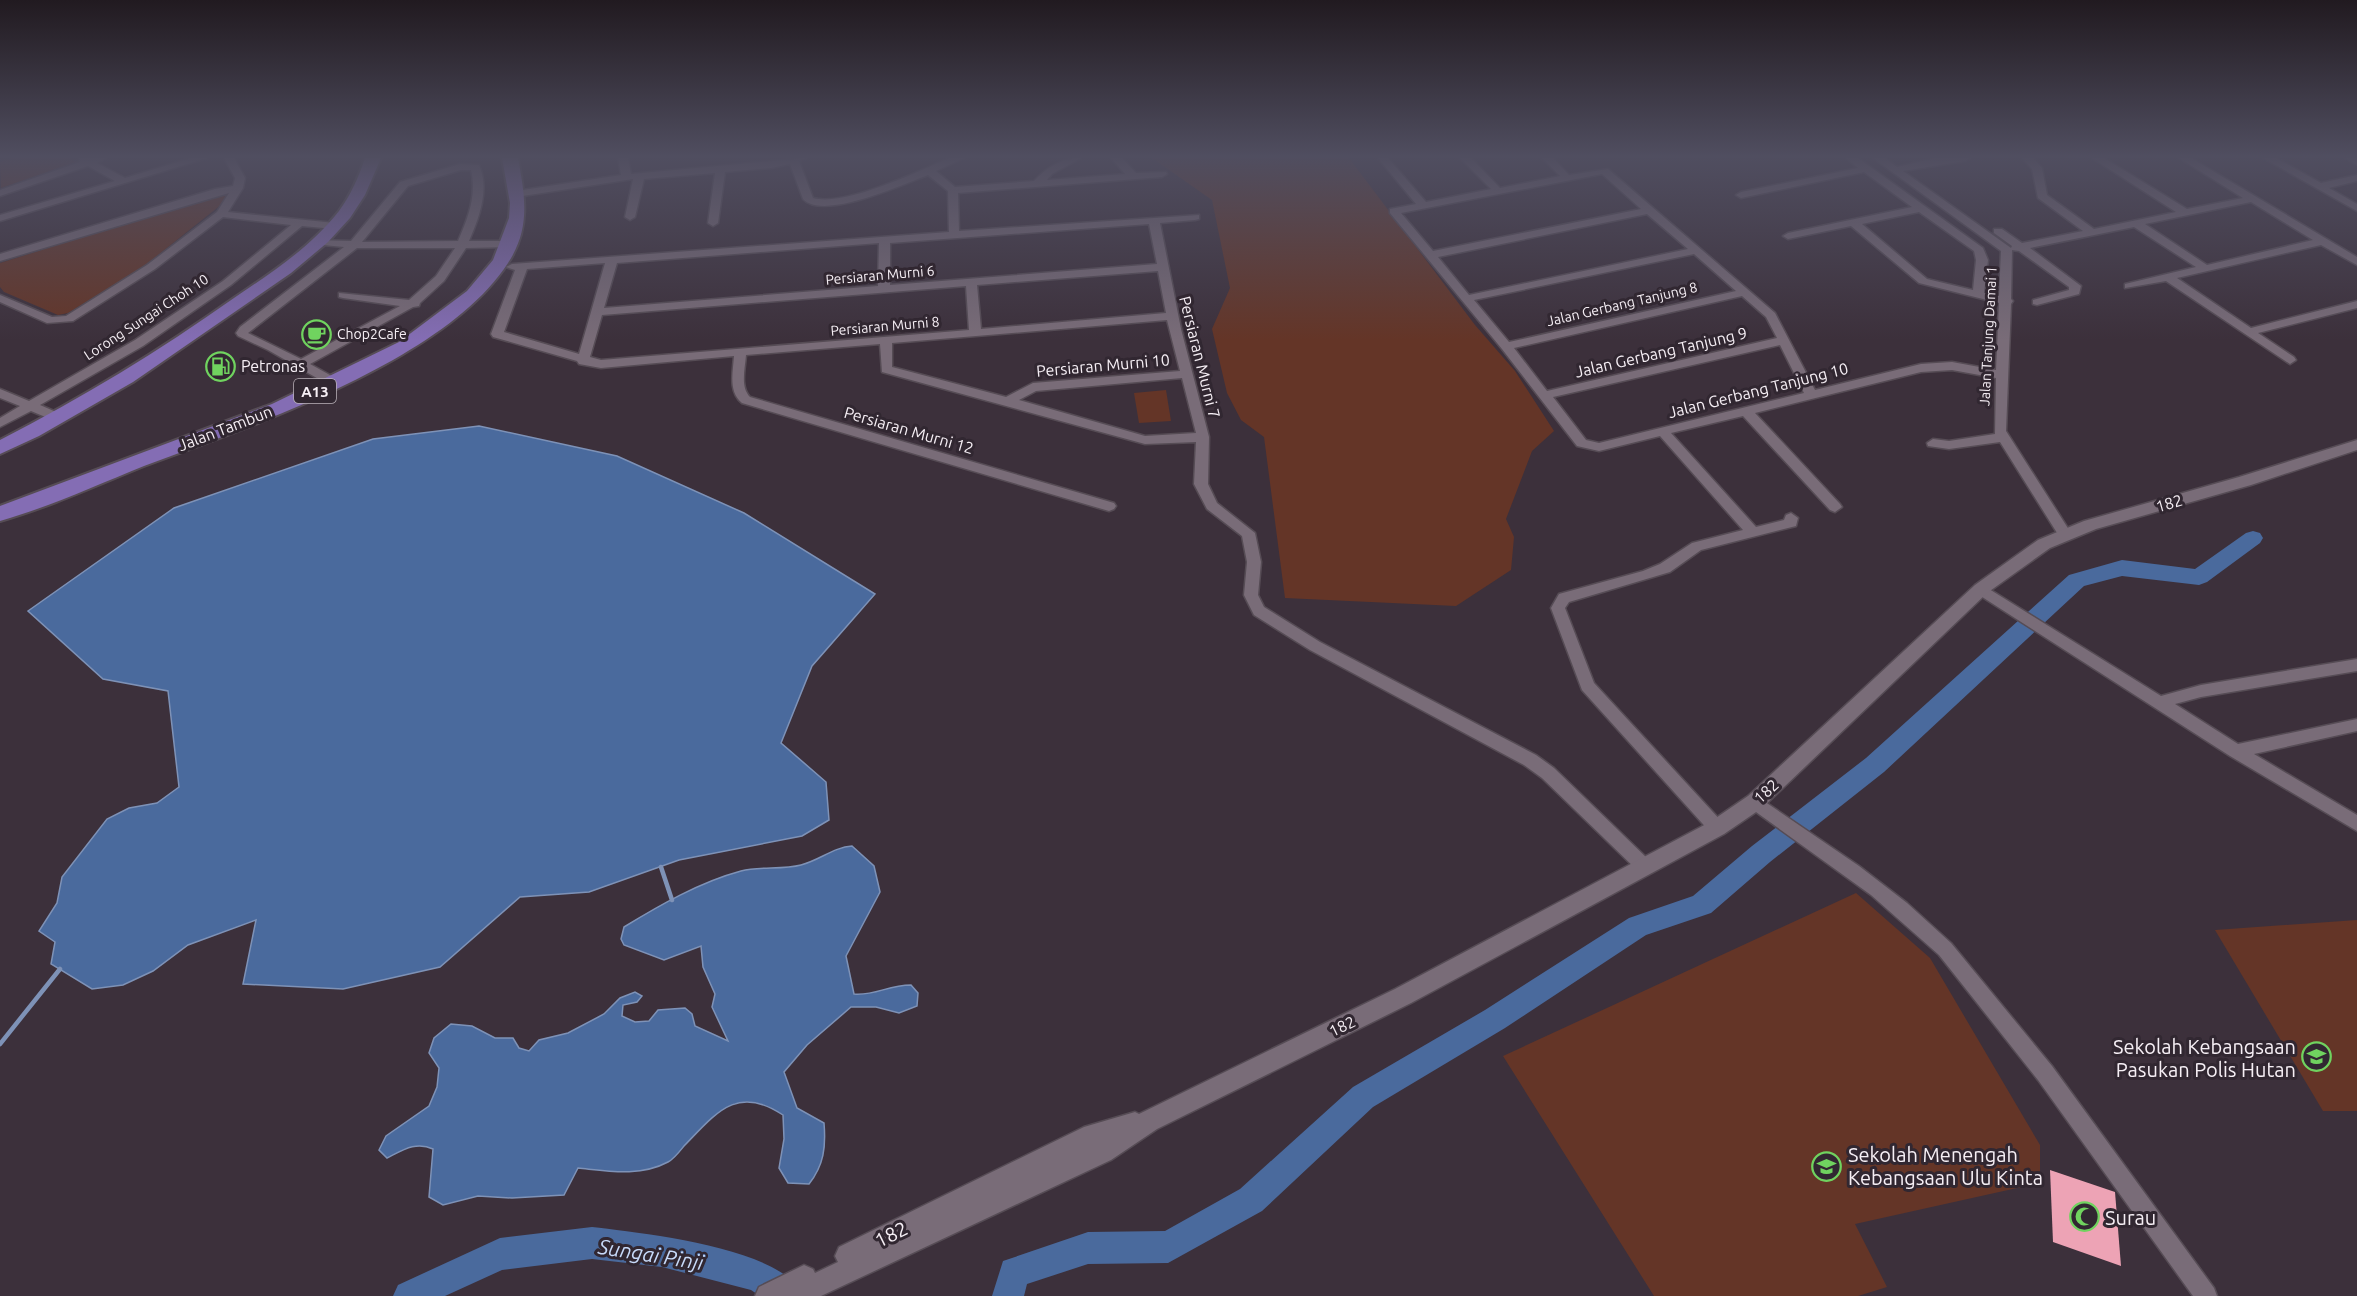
<svg xmlns="http://www.w3.org/2000/svg" width="2357" height="1296" font-family="Ubuntu,sans-serif">
<style>
.green{fill:#643527}
.water{fill:#4a6a9d;stroke:#7e92b7;stroke-width:1.5}
.lines{fill:none;stroke-linecap:round;stroke-linejoin:round}
.stream{stroke:#7e92b7;stroke-width:4.5}
.river{fill:#4a6a9d;fill-rule:evenodd}
.building{fill:#eda3b5}
.minor-casing{stroke:#564c55;stroke-width:3}
.tertiary-casing{stroke:#564c55;stroke-width:3}
.primary-casing{stroke:#564c55;stroke-width:4}
.minor{fill:#796c78;fill-rule:evenodd}
.tertiary{fill:#796c78;fill-rule:evenodd}
.primary{fill:#846db4;fill-rule:evenodd}
.labels{text-anchor:middle;dominant-baseline:central;stroke-width:6;stroke-linejoin:round;paint-order:stroke}
.far-street-label{font-size:14px;fill:#f6eff5;stroke:#312731}
.far-poi-label{font-size:14px;fill:#f6eff5;stroke:#312731;text-anchor:start}
.shield{fill:#312731;stroke:#bbb3ba;stroke-width:1.5}
.shield-label{font-size:15px;font-weight:bold;fill:#f6eff5}
.street-label{font-size:16px;fill:#f6eff5;stroke:#312731}
.poi-label{font-size:16px;fill:#f6eff5;stroke:#312731;text-anchor:start}
.near-poi-label{font-size:20px;fill:#f6eff5;stroke:#312731;text-anchor:start}
.near-street-label{font-size:20px;fill:#f6eff5;stroke:#312731}
.near-water-label{font-size:21px;font-style:italic;fill:#c7daf9;stroke:#312731}
</style>
<rect width="100%" height="100%" fill="#3c303b"/>
<path class="green" d="M11 158H70L76 162 1 188 0 162Z
M1152 158H1349L1475 325 1515 371 1554 431 1532 451 1506 519 1514 537 1511 570 1456 606 1285 598 1264 437 1241 420 1227 393 1212 329 1230 288 1212 200Z
M224 193 227 195 222 204 143 267 68 313 58 315 4 292 0 287V263Z
M1166 390 1171 421 1139 423 1134 393Z
M1856 893 1930 958 2040 1145V1183L1855 1224 1887 1287 1858 1296H1654L1503 1056Z
M2357 920V1111H2323L2215 930Z"/>
<path class="water" d="M479 426 617 456 744 513 875 594 812 666 781 743 826 782 829 820 802 836 679 860 589 892 520 897 440 967 343 989 243 984 256 920 188 945 153 971 123 985 92 989 51 964 55 942 39 931 57 903 62 877 107 819 129 808 157 803 179 787 168 691 103 679 28 611 174 508 373 439Z
M852 846 874 866 880 892 846 956 854 994C875 996 888 985 911 985L918 993 917 1006 899 1013 876 1007H851L807 1045 784 1072 797 1108 824 1123C826 1147 824 1165 809 1184L788 1183 779 1168 784 1139 783 1115C737 1084 716 1113 684 1146 680 1151 674 1159 668 1162 640 1177 608 1171 578 1168L564 1195 512 1198 478 1196 443 1205 429 1197 433 1149C416 1141 403 1150 387 1158L379 1150 386 1136 429 1106 437 1087 439 1068 429 1053 434 1038 451 1024 472 1026 495 1038H513L519 1048 529 1051 539 1040 568 1033 604 1014 620 998 635 992 642 996 637 1002 623 1005 622 1016 635 1022 649 1021 658 1010 685 1008 692 1014 695 1026 728 1041 712 1007 715 994 703 967 701 946 664 960 624 945 621 939 624 927C660 905 700 882 741 871 760 866 782 870 801 865 820 860 834 847 852 846Z"/>
<g class="lines">
<path class="stream" d="M661 867 672 900
M0 1044 60 969"/>
<path class="river" d="M2253 531 2260 533 2263 538 2260 543 2207 582 2199 585 2122 576 2084 586 1884 772 1770 862 1711 913 1646 935 1505 1028 1373 1107 1262 1211 1168 1263 1088 1264 1027 1284 1024 1296H992L1003 1261 1088 1232 1165 1231 1240 1189 1353 1087 1485 1010 1629 918 1693 896 1752 846 1866 758 2069 575 2122 560 2195 569 2246 533Z
M592 1227C641 1233 783 1247 803 1296H760L751 1290 662 1267 592 1259 502 1270 445 1296H393L398 1285 500 1238Z"/>
</g>
<path class="building" d="M2050 1170 2115 1192 2121 1266 2053 1242Z"/>
<g class="lines">
<defs>
<path id="minor" d="M79 158H106L97 163 125 178 191 158H207L0 221V215L115 181 88 166 0 196V190L80 162Z
M224 158H234L245 178 243 188 228 212 335 223 340 226 335 229 302 226 231 285 143 346 40 405 63 415V421H55L31 411 0 427V418L20 406 0 398V389L29 401 135 340 223 281 291 225 223 217 155 269 73 321 47 323 0 302V295L52 317 66 316 147 265 217 212 229 193 0 261V254L215 189 233 186 235 178Z
M618 158H628L631 174 806 158 799 161 813 198C845 207 918 171 950 158H964L936 171 955 187 1034 181C1047 167 1062 158 1081 158L1052 174 1047 180 1125 174 1111 158H1122L1136 173 1166 172 1167 174 1162 177 958 193 959 231 1199 215V219L1195 220 1160 223 1181 329 1209 437 1208 484 1217 503 1255 533 1261 562 1258 595 1264 607 1320 642 1536 755 1554 768 1651 862 1654 867 1651 872 1645 874 1639 872 1542 778 1524 765 1310 650 1254 615 1244 595 1247 562 1242 536 1207 509 1194 484 1196 442 1145 444 882 372 880 344 746 355C745 369 740 387 750 397L1114 503 1116 506 1114 509 1109 511 742 403C728 392 733 372 734 356L601 368 579 364 577 361 493 337 491 334 515 270 506 267 512 264 949 232 948 191 928 175C904 184 823 221 803 199L790 164 771 168 725 172 718 223 713 226 708 223 715 173 644 179 635 217 630 220 625 217 633 179 516 197 511 194 516 191 621 175ZM1149 224 1157 264 890 285V243ZM879 243 878 286 604 308 617 263ZM605 263 579 354 504 332 527 269ZM1158 271 1166 313 981 329 977 285ZM966 286 969 330 601 360 590 357 602 315ZM1167 320 1180 371 1033 383 1006 397 892 367V343ZM1182 378 1196 433 1145 436 1019 400 1036 391Z
M1378 158H1388L1426 202 1491 189 1460 158H1471L1500 188 1560 176 1542 158H1553L1569 175 1608 169 1775 313 1815 390 1921 364 1952 362 1996 370 1999 303 1919 283 1851 226 1788 239 1783 236 1788 233 1912 207 1864 172 1741 198 1736 195 1741 192 1858 168 1846 158H1858L1983 248 1988 260 1984 293 1999 296 2001 251 1873 158H1885L1897 167 1935 158H1970L1965 161 1903 171 2011 248 2012 246 1994 233V229H2002L2022 243 2083 231 2038 198 2032 169 2022 158H2033L2042 168 2047 195 2094 229 2176 212 2092 158H2104L2187 209 2243 198 2179 158H2191L2357 257V265L2321 245 2177 278 2251 328 2357 301V308L2258 333 2294 357 2296 360 2290 364 2166 281 2125 288V284L2196 267 2134 227 2030 248 2081 286 2079 294 2037 305 2033 304V300L2069 290V287L2019 251 2012 250 2011 299 2013 301 2011 304 2006 431 2071 533 2064 538 2059 536 2000 442 1949 449 1928 446 1927 443 1933 439 1949 441 1995 434 1996 378 1952 370 1921 372 1755 413 1840 504 1842 507 1835 512 1830 510 1743 416 1671 433 1756 527 1784 520 1786 515 1791 513 1798 518 1796 526 1701 550 1670 572 1569 602 1565 608 1594 683 1723 823 1725 828 1723 833 1717 835 1711 833 1582 690 1551 608 1559 594 1643 571 1660 564 1692 543 1743 530 1660 436 1599 451 1577 446 1502 349 1390 213V209L1416 204ZM1602 174 1641 209 1433 251 1401 213ZM2251 202 2313 240 2207 265 2145 224ZM1919 212 1974 251 1976 260 1973 290 1927 279 1862 224ZM1647 214 1688 249 1469 295 1438 257ZM1694 254 1736 291 1509 342 1474 300ZM1742 296 1766 317 1777 338 1547 391 1514 348ZM1780 345 1804 393 1599 443 1586 440 1553 397Z
M2263 158H2276L2321 183 2357 175V181L2329 188 2357 204V211Z
M2345 158H2357V165Z
M460 164 479 165C490 189 479 218 469 241H510L515 244 510 247 466 248 444 281 420 303 419 306 413 307 310 364 337 379V385H329L268 350 238 336 236 333 240 327 344 247 313 244V240L351 241 400 182ZM461 170H471C477 195 468 218 458 241L362 242 408 186ZM357 248H455L436 276 409 300 339 293V297L343 298 400 306 301 359 248 333Z
M1981 584 2161 696 2201 685 2357 659V671L2201 697 2175 704 2238 744 2357 719V731L2254 754 2357 815V831L2230 756 1976 593 1974 589 1976 585Z
M1755 795 1859 866 1907 903 1951 943 2052 1066 2214 1288 2217 1296H2193L2038 1080 1939 955 1871 895 1749 807 1747 802 1749 797Z"/>
<path id="tertiary" d="M2357 440V450L2251 485 2096 529 2050 548 1987 593 1762 808 1724 834 1411 1003 1157 1129 1111 1160 821 1296H755L759 1287 804 1265 813 1269 815 1273 838 1262 835 1256 839 1247 1084 1127 1135 1112 1139 1114 1395 989 1710 822 1748 796 1975 585 2038 540 2084 521 2239 477Z"/>
<path id="primary" d="M365 158H381L365 195 350 218 328 242 291 273 133 382 39 436 0 454V440C82 398 159 351 234 298 271 273 311 247 339 211 351 195 359 176 365 158Z
M502 158H518C525 196 531 228 508 263 445 361 251 426 144 466 97 485 49 507 0 521V506L272 404 399 342 467 291 493 260 509 218 510 203Z"/>
</defs>
<use href="#minor" class="minor-casing"/>
<use href="#tertiary" class="tertiary-casing"/>
<use href="#primary" class="primary-casing"/>
<use href="#minor" class="minor"/>
<use href="#tertiary" class="tertiary"/>
<use href="#primary" class="primary"/>
</g>
<linearGradient id="sky" x2="0" y2="1"><stop stop-color="#211a20"/><stop offset="0.46" stop-color="#504e60"/><stop offset="1" stop-color="#504e60" stop-opacity="0"/></linearGradient>
<rect width="2357" height="340" fill="url(#sky)"/>
<defs>
<symbol id="cafe-ring" viewBox="-11 -11 22 22"><circle r="9.5" fill="#312731" stroke="#70d35f" stroke-width="1.5"/><path d="M-5.5-4.5H6V0H3Q3 3.5 0 3.5H-2.5Q-5.5 3.5-5.5 0ZM3-3.2v2h1.7v-2ZM-6 4.5H4V6H-6Z" fill="#70d35f"/></symbol>
<symbol id="fuel-ring" viewBox="-11 -11 22 22"><circle r="9.5" fill="#312731" stroke="#70d35f" stroke-width="1.5"/><path d="M-5.5-6h7V0h2V4h1.3V-2.5L3-4.5l.8-.8L6-3V5H2.5V1h-1V6h-7ZM-4.2-4.7v3.2H.2V-4.7Z" fill="#70d35f"/></symbol>
<symbol id="school-ring" viewBox="-11 -11 22 22"><circle r="9.5" fill="#312731" stroke="#70d35f" stroke-width="1.5"/><path d="M0-5L7-2L0 1L-7-2ZM-4 1L0 2.5L4 1V4Q0 6-4 4Z" fill="#70d35f"/></symbol>
<symbol id="mosque-ring" viewBox="-11 -11 22 22"><circle r="9.5" fill="#312731" stroke="#70d35f" stroke-width="1.5"/><path d="M3.5-4.9A6 6 0 1 0 3.5 4.9A5 5 0 1 1 3.5-4.9Z" fill="#70d35f"/></symbol>
</defs>
<g fill-rule="evenodd">
<use href="#cafe-ring" x="300" y="318" width="33" height="33"/>
<use href="#fuel-ring" x="204" y="350" width="33" height="33"/>
<use href="#school-ring" x="2300" y="1040" width="33" height="33"/>
<use href="#school-ring" x="1810" y="1150" width="33" height="33"/>
<use href="#mosque-ring" x="2068" y="1200" width="33" height="33"/>
</g>
<g class="labels">
<g class="far-street-label">
<text transform="translate(880 275) rotate(-5)">Persiaran Murni 6</text>
<text transform="translate(1622 304) rotate(-13)">Jalan Gerbang Tanjung 8</text>
<text transform="translate(146 317) rotate(-33)">Lorong Sungai Choh 10</text>
<text transform="translate(885 326) rotate(-5)">Persiaran Murni 8</text>
<text transform="translate(1988 336) rotate(-87)">Jalan Tanjung Damai 1</text>
</g>
<g class="far-poi-label">
<text x="337" y="334">Chop2Cafe</text>
</g>
<rect class="shield" x="294" y="379" width="42" height="24" rx="4.5"/>
<g class="shield-label">
<text x="315" y="391">A13</text>
</g>
<g class="street-label">
<text transform="translate(1661 352) rotate(-13)">Jalan Gerbang Tanjung 9</text>
<text transform="translate(1200 357) rotate(76)">Persiaran Murni 7</text>
<text transform="translate(1103 365) rotate(-5)">Persiaran Murni 10</text>
<text transform="translate(1758 390) rotate(-14)">Jalan Gerbang Tanjung 10</text>
<text transform="translate(225 428) rotate(-21)">Jalan Tambun</text>
<text transform="translate(909 430) rotate(16)">Persiaran Murni 12</text>
<text transform="translate(2169 503) rotate(-16)">182</text>
<text transform="translate(1766 791) rotate(-42)">182</text>
<text transform="translate(1342 1026) rotate(-26)">182</text>
</g>
<g class="poi-label">
<text x="241" y="366">Petronas</text>
</g>
<g class="near-poi-label">
<text x="2296" y="1046" text-anchor="end">Sekolah Kebangsaan<tspan x="2296" dy="23">Pasukan Polis Hutan</tspan></text>
<text x="1848" y="1154">Sekolah Menengah<tspan x="1848" dy="23">Kebangsaan Ulu Kinta</tspan></text>
<text x="2105" y="1217">Surau</text>
</g>
<g class="near-street-label">
<text transform="translate(891 1234) rotate(-26)">182</text>
</g>
<g class="near-water-label">
<text transform="translate(651 1254) rotate(9)">Sungai Pinji</text>
</g>
</g>
</svg>
